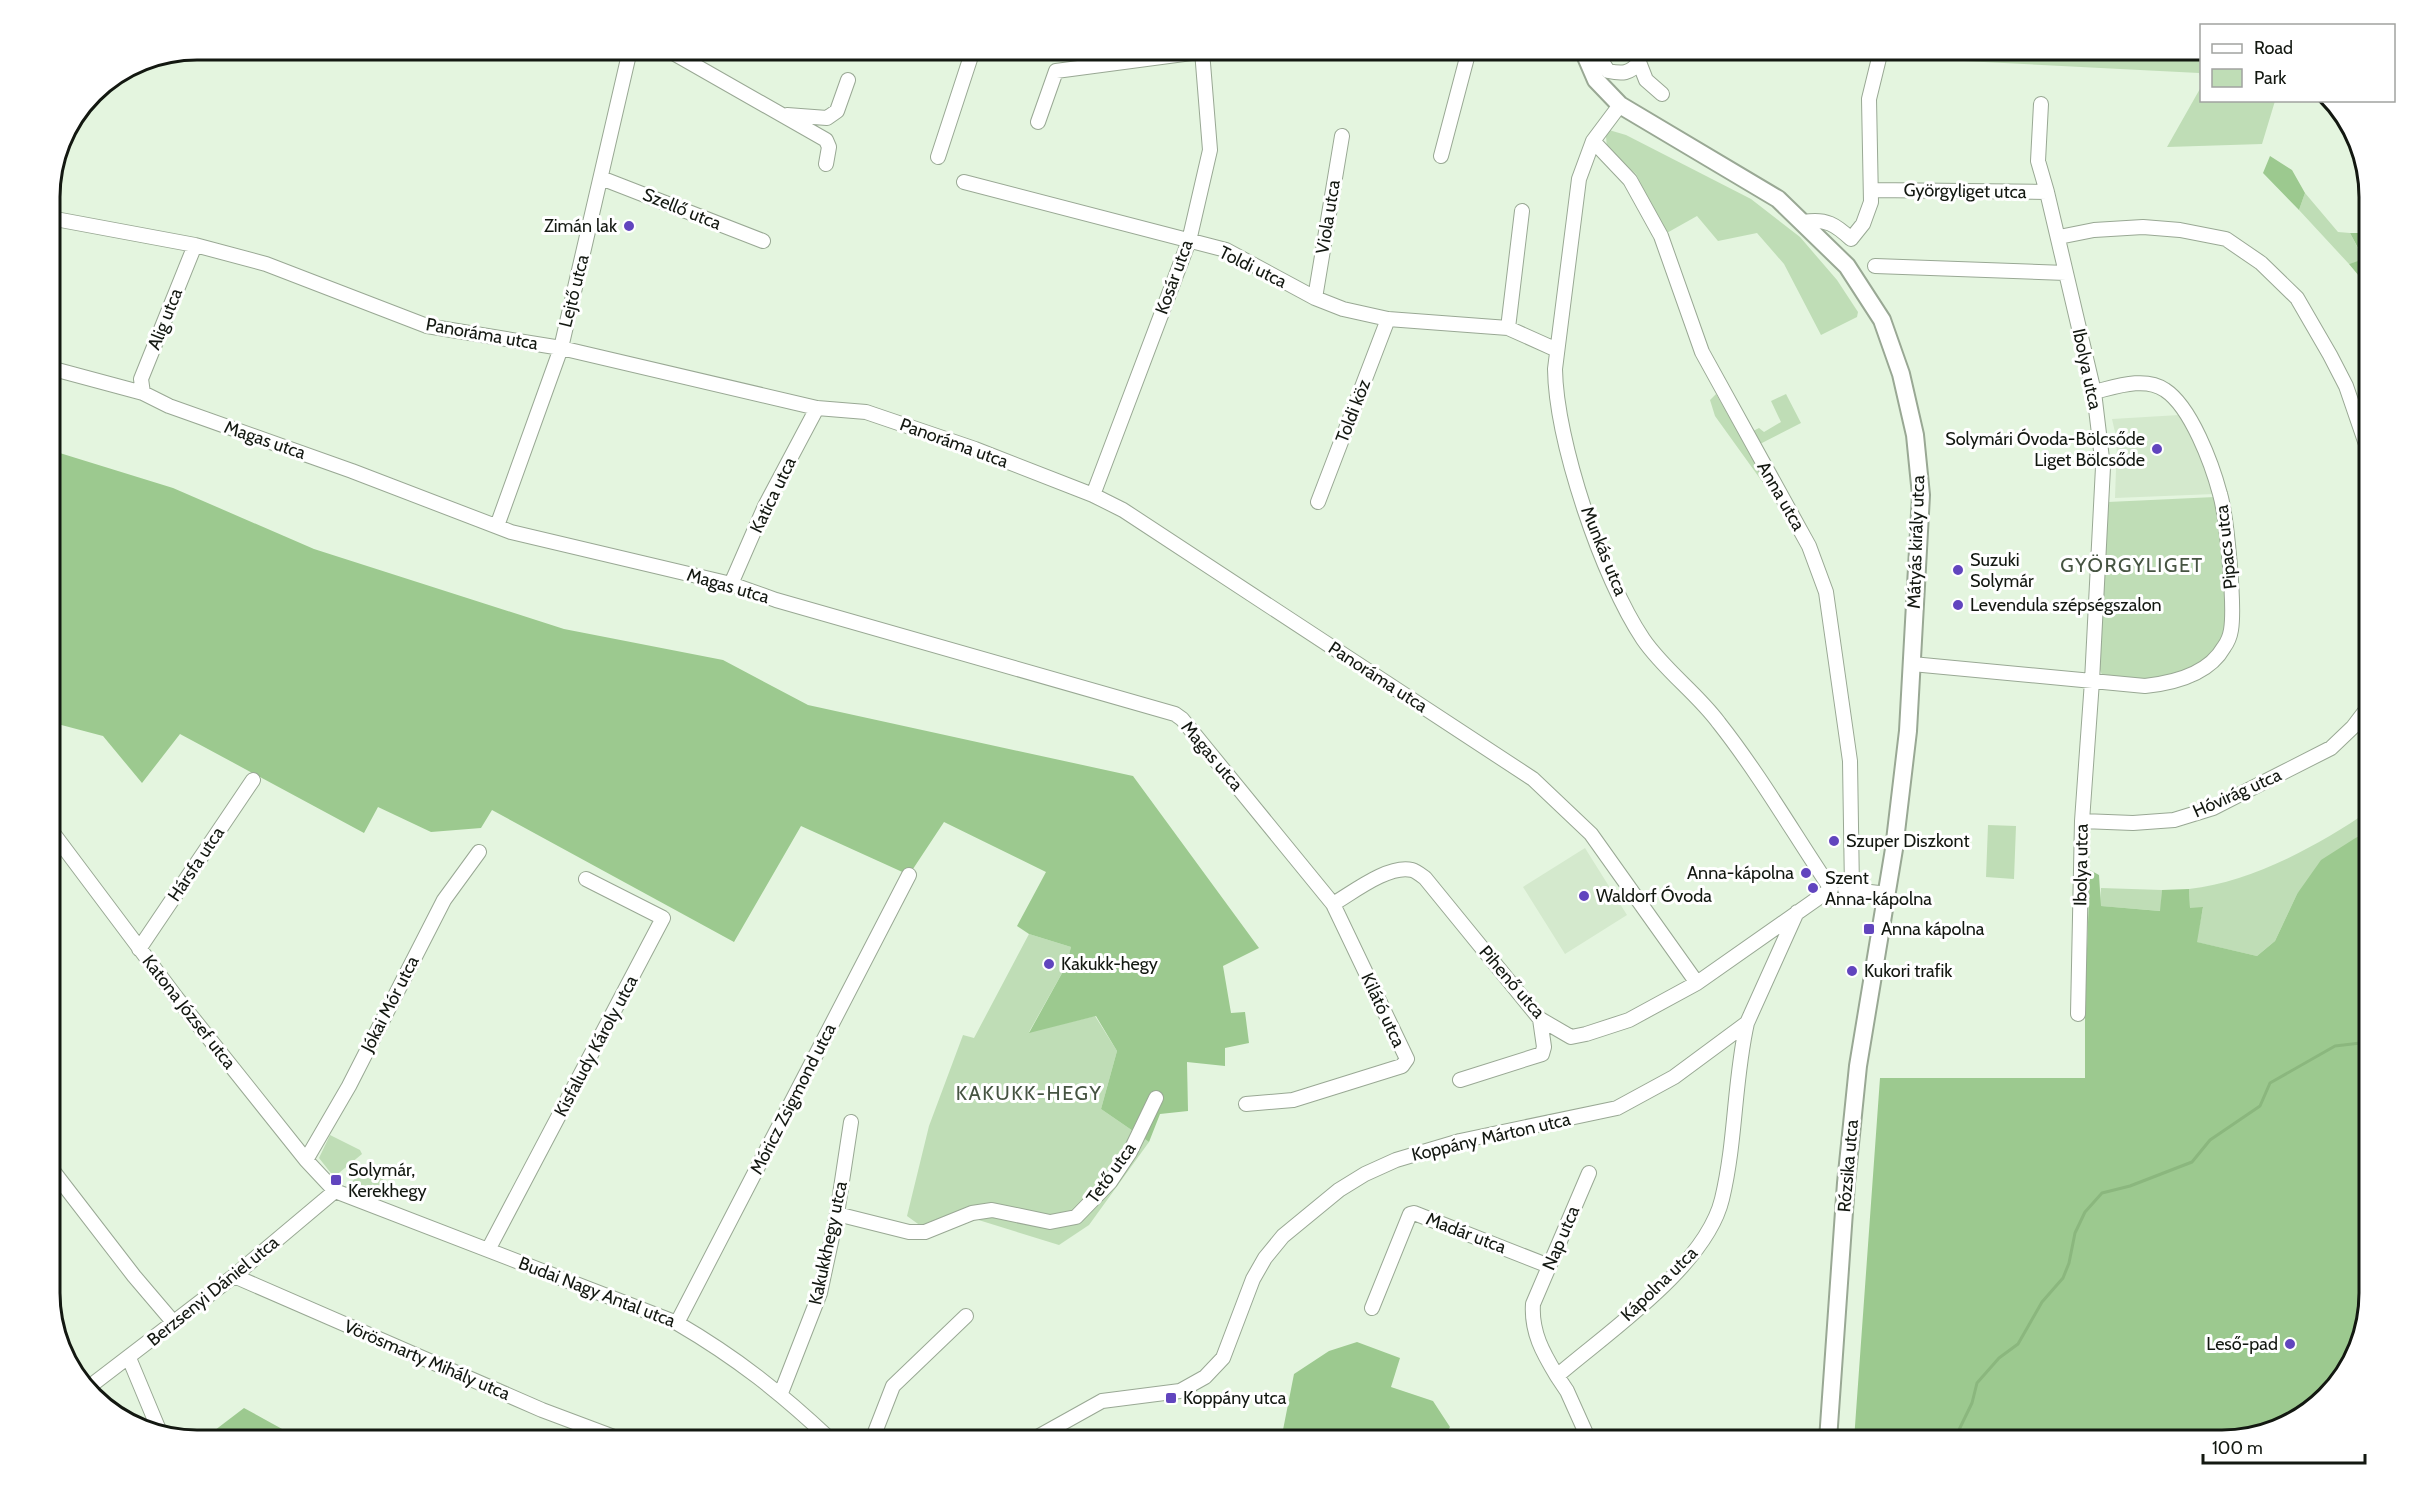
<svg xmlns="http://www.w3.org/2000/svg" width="2419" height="1490" font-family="Cabin,sans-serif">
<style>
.built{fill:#d4e9cd}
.green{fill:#bfddb6}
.forest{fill:#9cc98f}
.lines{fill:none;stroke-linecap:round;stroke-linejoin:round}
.stream{stroke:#8bb77e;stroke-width:3}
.minor-casing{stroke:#99a894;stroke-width:16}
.major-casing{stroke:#99a894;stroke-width:20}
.minor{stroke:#fff;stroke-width:14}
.major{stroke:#fff;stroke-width:16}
.poi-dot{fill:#6145be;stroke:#fff;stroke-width:2}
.labels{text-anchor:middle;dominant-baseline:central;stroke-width:6;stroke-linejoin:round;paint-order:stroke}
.street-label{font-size:18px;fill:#131811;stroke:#fff}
.poi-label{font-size:18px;fill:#131811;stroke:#fff;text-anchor:start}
.neighbourhood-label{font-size:20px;letter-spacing:1.5px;fill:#465442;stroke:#fff}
.rim{fill:none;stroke:#131811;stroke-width:3}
</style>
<rect width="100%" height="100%" fill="#e4f5df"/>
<path class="built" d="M2179 415 2202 458 2214 494 2115 498 2117 441 2112 419Z
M1585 848 1627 915 1565 954 1523 887Z"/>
<path class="green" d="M1885 50H2201V79L2199 73 1884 57Z
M2201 87 2202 100 2275 101 2262 144 2167 147Z
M1609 130 1626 135 1751 199 1800 237 1837 280 1858 312 1857 317 1821 335 1784 264 1757 233 1718 241 1697 216 1665 234 1636 174 1607 149 1606 136Z
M2305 193 2338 232 2350 233 2364 260 2349 264 2299 210Z
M1716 394 1768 484 1766 487 1715 416 1710 400Z
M1786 394 1801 423 1760 444 1753 431 1759 428 1764 432 1781 422 1771 401Z
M2215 497C2219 528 2235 607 2226 634 2219 657 2192 672 2170 676 2149 680 2123 681 2102 675L2099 667 2108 502Z
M2369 811V837H2357L2297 894 2275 941 2257 956 2196 942 2203 908H2190L2189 889C2252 882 2317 846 2369 811Z
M1988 825 2016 826 2014 879 1986 877Z
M2101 888 2162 890 2161 911 2100 906Z
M1029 934 1071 947 1066 966 1029 1032 1095 1016 1117 1051 1101 1109 1149 1142 1089 1225 1059 1245 972 1218 932 1234 907 1216 929 1126 963 1035 974 1038Z
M330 1135 360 1150 362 1154 334 1177 319 1158Z
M371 1170 382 1177C393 1209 358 1194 344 1188L362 1173Z"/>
<path class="forest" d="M2270 156 2292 170 2305 193 2299 210 2263 173Z
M2350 233H2369V260H2364L2369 267V288L2349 264 2364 259Z
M50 450 173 488 314 549 564 629 723 660 808 705 1133 776 1259 948 1223 966 1231 1013 1245 1012 1249 1043 1225 1048V1066L1187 1062 1188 1111 1160 1114 1149 1142 1101 1109 1117 1051 1096 1016 1029 1033 1066 966 1071 947 1029 934 1017 926 1046 872 944 822 909 875 801 826 734 942 492 810 481 828 431 832 378 807 364 833 180 734 142 783 103 736 50 722Z
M2357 837H2369V1293L2350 1367 2295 1421 2222 1440H1854L1880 1078H2085V1001L2090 870 2099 875 2101 906 2160 911 2162 890 2189 889 2190 908 2203 907 2197 942 2257 956 2275 941 2297 894 2321 860Z
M1357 1342 1400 1358 1391 1387 1433 1401 1450 1427 1443 1440H1429L1419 1435 1395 1440H1281L1294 1374 1329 1351Z
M244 1408 302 1440H202Z"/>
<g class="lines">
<path class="stream" d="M1954 1440 1972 1403 1977 1383 1999 1358 2018 1344 2042 1302 2063 1278 2069 1263 2075 1233 2085 1212 2102 1193 2130 1186 2192 1162 2210 1140 2260 1106 2270 1083 2335 1046 2369 1042"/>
<defs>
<path id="minor" d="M668 50 826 140 829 147 826 164
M1588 50 1601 60 1608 71C1622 74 1630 74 1639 62L1637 50
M1639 62 1646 80 1662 94
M2041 104 2038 161 2047 192
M1620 105 1593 141 1579 179 1555 369C1556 441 1602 578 1643 639 1664 670 1697 693 1719 723 1760 775 1794 834 1831 889
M787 115 827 118 837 111 848 80
M1038 122 1056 71 1214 50
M1593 141 1630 180 1661 236 1702 352 1809 546 1826 592 1850 761 1852 889
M1441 156 1469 50
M938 157 973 50
M601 178 763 241
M964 182 1226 250 1315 298 1343 309 1388 319 1508 328 1557 350
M1872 190 2047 192 2094 392 2103 467 2092 681 2082 821 2078 1014
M50 218 195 245 266 264 427 326 561 348 817 408 866 412 975 449 1093 495 1123 510 1533 779 1591 834 1697 983
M1804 222C1826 218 1836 225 1851 239L1863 224 1871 202 1869 99 1881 50
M2059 237 2094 230 2143 227 2180 230 2226 239 2261 263 2297 298 2330 355 2346 386 2369 453
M1875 266 2066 273
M1315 298 1342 136
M1508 328 1522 211
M50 368 143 393 169 406 352 471 511 532 731 584 776 600 1175 714 1182 719 1333 904 1407 1059 1402 1066 1293 1100 1246 1104
M143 393 141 379 195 245
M1093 495 1189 241 1210 150 1202 51
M1318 502 1388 319
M497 526 561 348 630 50
M731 584 765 506 817 408
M1912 664 2145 686C2173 683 2209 674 2224 647 2227 643 2230 636 2231 630 2235 606 2227 518 2220 494 2212 464 2191 407 2165 390 2145 376 2115 387 2094 392
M2082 821 2133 823 2174 820 2213 808 2331 748 2353 727 2369 706
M50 829 176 997 306 1160 335 1191 677 1323C737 1358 781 1393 831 1440
M1845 889 1887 894
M1333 904C1352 893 1389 864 1412 870 1416 871 1421 875 1425 878L1540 1019 1571 1037 1586 1034 1629 1020 1697 983 1831 889
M139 949 253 780
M1460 1080 1542 1054 1544 1047 1540 1019
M306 1160 349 1086 444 900 479 852
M50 1167 134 1276 174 1323
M1589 1173 1533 1304C1531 1332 1543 1353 1557 1376 1608 1332 1706 1266 1722 1199 1736 1141 1734 1080 1747 1023
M837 1214 909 1232H925L972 1213 992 1210 1050 1222 1076 1217 1110 1182 1130 1152 1156 1098
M488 1250 663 918 586 879
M234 1276 542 1410 622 1440
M1372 1308 1410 1214 1414 1213 1549 1266
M677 1323 909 875
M129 1358 159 1430
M1557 1376 1567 1391 1589 1440
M89 1387 234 1276 335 1191
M781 1393 820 1293 837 1214 851 1122
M872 1440 893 1386 966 1316
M1032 1440 1102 1401 1180 1391 1205 1377 1223 1358 1253 1279 1265 1258 1283 1236 1339 1190 1365 1174 1396 1160 1460 1141 1617 1108 1674 1077 1747 1023 1797 912"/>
<path id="major" d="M1583 50 1596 80 1620 105 1778 199 1847 266 1882 320 1901 374 1915 435 1921 495 1908 731 1894 849 1858 1066 1846 1183 1828 1440"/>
</defs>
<use href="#minor" class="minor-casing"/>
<use href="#major" class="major-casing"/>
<use href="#minor" class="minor"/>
<use href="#major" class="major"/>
</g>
<g class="poi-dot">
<circle cx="629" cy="226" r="6"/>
<circle cx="2157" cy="449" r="6"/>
<circle cx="1958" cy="570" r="6"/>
<circle cx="1958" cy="605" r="6"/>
<circle cx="1834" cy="841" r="6"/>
<circle cx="1806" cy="873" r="6"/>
<circle cx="1813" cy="888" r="6"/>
<circle cx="1584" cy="896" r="6"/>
<rect x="1863" y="923" width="12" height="12" rx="3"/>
<circle cx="1049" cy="964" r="6"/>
<circle cx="1852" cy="971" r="6"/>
<rect x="330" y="1174" width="12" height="12" rx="3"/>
<circle cx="2290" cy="1344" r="6"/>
<rect x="1165" y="1392" width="12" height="12" rx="3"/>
</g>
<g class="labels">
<g class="street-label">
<text transform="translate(1965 191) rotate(1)">Györgyliget utca</text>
<text transform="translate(682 209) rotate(22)">Szellő utca</text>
<text transform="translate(1328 217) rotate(-81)">Viola utca</text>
<text transform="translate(1253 267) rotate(26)">Toldi utca</text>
<text transform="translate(1174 277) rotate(-70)">Kosár utca</text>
<text transform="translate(574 291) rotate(-76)">Lejtő utca</text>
<text transform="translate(165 319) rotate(-68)">Alig utca</text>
<text transform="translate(482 334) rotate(10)">Panoráma utca</text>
<text transform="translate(2087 369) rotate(78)">Ibolya utca</text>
<text transform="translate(1353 411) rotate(-69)">Toldi köz</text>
<text transform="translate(265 440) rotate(19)">Magas utca</text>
<text transform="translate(954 443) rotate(20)">Panoráma utca</text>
<text transform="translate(773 495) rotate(-64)">Katica utca</text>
<text transform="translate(1781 496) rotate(60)">Anna utca</text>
<text transform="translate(1916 542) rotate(-88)">Mátyás király utca</text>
<text transform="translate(2226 547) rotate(-96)">Pipacs utca</text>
<text transform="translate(1604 551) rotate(68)">Munkás utca</text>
<text transform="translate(728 586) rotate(16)">Magas utca</text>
<text transform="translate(1378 677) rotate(33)">Panoráma utca</text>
<text transform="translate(1212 756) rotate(50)">Magas utca</text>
<text transform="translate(2237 793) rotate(-24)">Hóvirág utca</text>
<text transform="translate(196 864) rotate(-56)">Hársfa utca</text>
<text transform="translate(2081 865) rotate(-89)">Ibolya utca</text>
<text transform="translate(1512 982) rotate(49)">Pihenő utca</text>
<text transform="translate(390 1004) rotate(-63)">Jókai Mór utca</text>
<text transform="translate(1383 1010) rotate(65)">Kilátó utca</text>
<text transform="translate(189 1012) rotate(52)">Katona József utca</text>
<text transform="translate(596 1046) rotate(-62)">Kisfaludy Károly utca</text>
<text transform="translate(793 1099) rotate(-63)">Móricz Zsigmond utca</text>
<text transform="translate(1491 1137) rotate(-13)">Koppány Márton utca</text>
<text transform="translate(1848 1166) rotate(-85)">Rózsika utca</text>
<text transform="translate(1111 1173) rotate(-54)">Tető utca</text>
<text transform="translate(1466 1233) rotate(21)">Madár utca</text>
<text transform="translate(1561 1238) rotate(-67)">Nap utca</text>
<text transform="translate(828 1243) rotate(-78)">Kakukkhegy utca</text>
<text transform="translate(1659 1284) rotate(-44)">Kápolna utca</text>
<text transform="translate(213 1291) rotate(-39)">Berzsenyi Dániel utca</text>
<text transform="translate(597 1292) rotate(21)">Budai Nagy Antal utca</text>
<text transform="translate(427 1360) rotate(23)">Vörösmarty Mihály utca</text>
</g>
<g class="poi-label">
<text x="617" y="226" text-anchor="end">Zimán lak</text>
<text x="2145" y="439" text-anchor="end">Solymári Óvoda-Bölcsőde<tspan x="2145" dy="21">Liget Bölcsőde</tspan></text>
<text x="1970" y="560">Suzuki<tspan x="1970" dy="21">Solymár</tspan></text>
<text x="1970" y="605">Levendula szépségszalon</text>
<text x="1846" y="841">Szuper Diszkont</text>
<text x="1794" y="873" text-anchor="end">Anna-kápolna</text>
<text x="1825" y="878">Szent<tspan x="1825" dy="21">Anna-kápolna</tspan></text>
<text x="1596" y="896">Waldorf Óvoda</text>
<text x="1881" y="929">Anna kápolna</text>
<text x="1061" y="964">Kakukk-hegy</text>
<text x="1864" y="971">Kukori trafik</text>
<text x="348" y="1170">Solymár,<tspan x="348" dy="21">Kerekhegy</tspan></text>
<text x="2278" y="1344" text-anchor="end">Leső-pad</text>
<text x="1183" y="1398">Koppány utca</text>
</g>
<g class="neighbourhood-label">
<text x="2132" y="565">GYÖRGYLIGET</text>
<text x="1029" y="1093">KAKUKK-HEGY</text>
</g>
</g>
<path d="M0 0H2419V1490H0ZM197 60H2222A137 137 0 0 1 2359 197V1293A137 137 0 0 1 2222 1430H197A137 137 0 0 1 60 1293V197A137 137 0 0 1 197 60Z" fill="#fff" fill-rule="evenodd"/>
<path class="rim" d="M197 60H2222A137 137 0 0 1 2359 197V1293A137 137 0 0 1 2222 1430H197A137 137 0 0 1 60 1293V197A137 137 0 0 1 197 60Z"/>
<rect x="2200" y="24" width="195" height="78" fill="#ffffff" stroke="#a1a3a0" stroke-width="1.5"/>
<rect x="2212" y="44" width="30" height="9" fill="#ffffff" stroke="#a1a3a0" stroke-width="1.5"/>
<text x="2254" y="54" font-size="18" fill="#131811">Road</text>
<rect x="2212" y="69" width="30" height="18" fill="#bfddb6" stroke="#a1a3a0" stroke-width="1.5"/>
<text x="2254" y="84" font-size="18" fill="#131811">Park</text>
<path d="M2203 1454v9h162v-9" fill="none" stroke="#131811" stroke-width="3"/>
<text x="2212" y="1454" font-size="18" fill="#131811" stroke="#ffffff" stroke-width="4.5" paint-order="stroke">100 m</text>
</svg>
